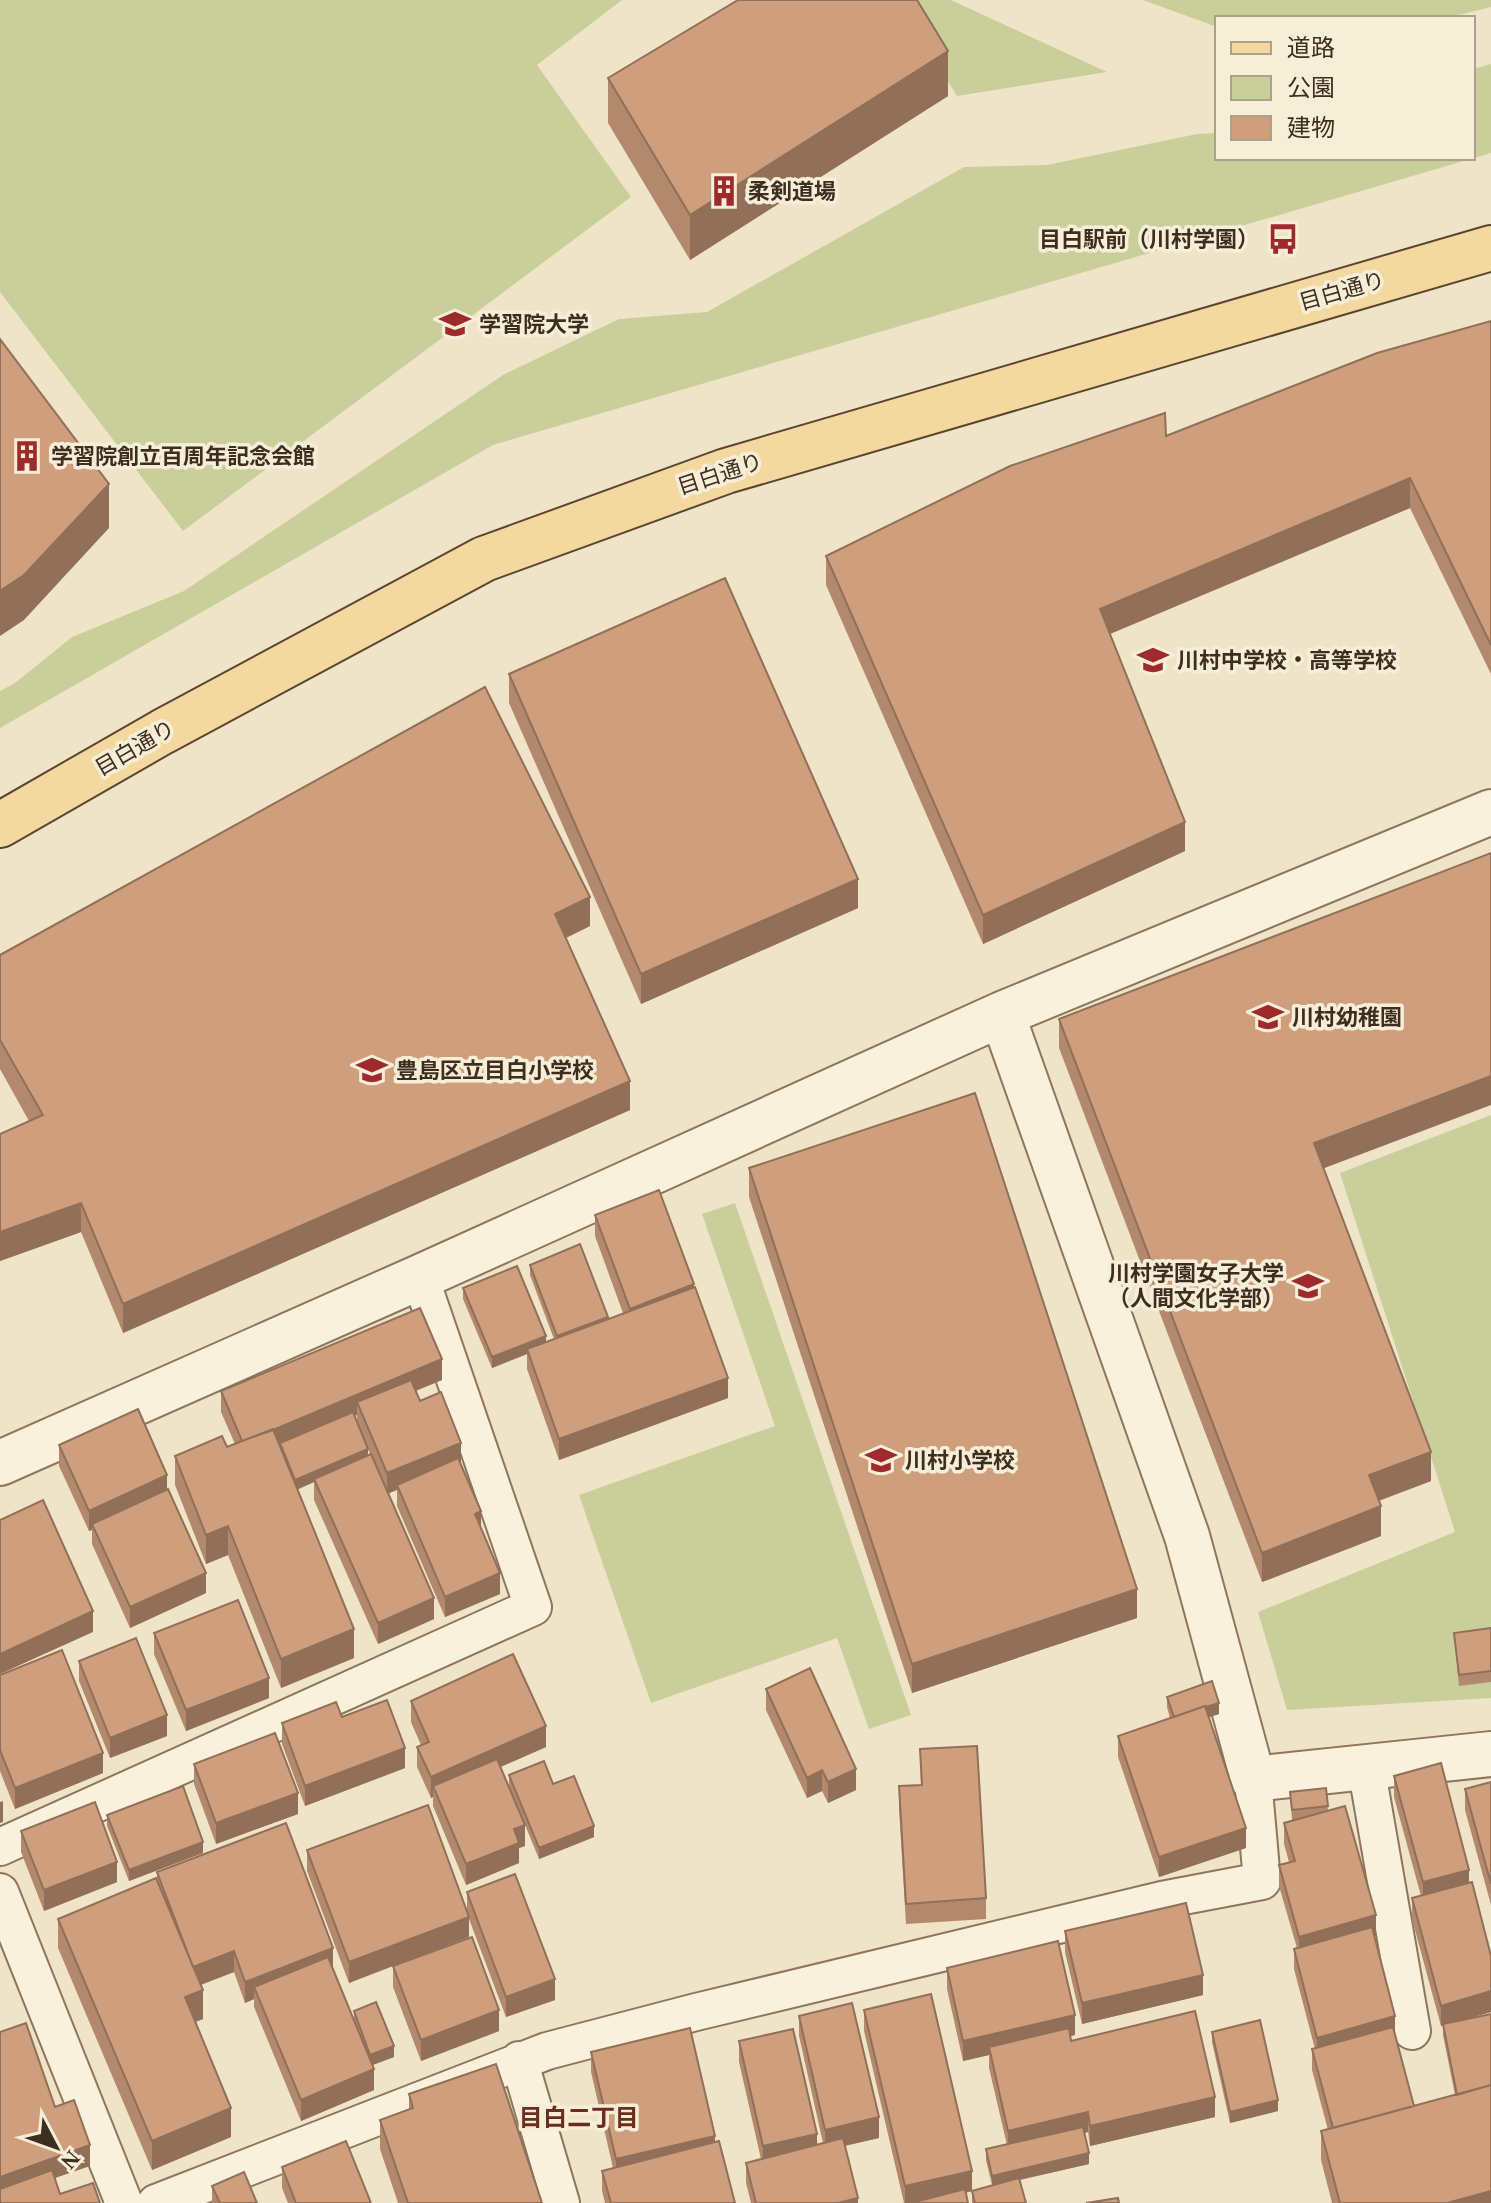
<svg xmlns="http://www.w3.org/2000/svg" width="1491" height="2203" font-family="'Times New Roman','Noto Sans JP',serif">
<style>
.green{fill:#c9cf9b}
.lines{fill:none;stroke-linecap:round;stroke-linejoin:round}
.lane-casing{stroke:#8d765c;stroke-width:40}
.street-casing{stroke:#8d765c;stroke-width:48}
.primary-casing{stroke:#5b4430;stroke-width:48}
.lane{stroke:#faf1dc;stroke-width:36}
.street{stroke:#faf1dc;stroke-width:44}
.primary{stroke:#f3d9a0;stroke-width:44}
.wall{fill:#b2896c;fill-rule:evenodd}
.shaded-wall{fill:#916f58}
.building{fill:#cf9f7d;stroke:#916f58;stroke-width:2}
.labels{text-anchor:middle;dominant-baseline:central;stroke-width:7;stroke-linejoin:round;paint-order:stroke}
.poi-label{font-size:22px;font-weight:bold;fill:#3d2e20;stroke:#f7eed8;text-anchor:start}
.street-label{font-size:22px;fill:#3d2e20;stroke:#f7eed8}
.neighbourhood-label{font-size:24px;font-weight:bold;fill:#6b2e1e;stroke:#f7eed8}
</style>
<rect width="100%" height="100%" fill="#f0e4c8"/>
<path class="green" d="M0 0H622L537 65 631 197 183 531 0 292Z
M898 0H951L1107 72 957 96Z
M1143 0H1491V7L1446 18H1217V27Z
M1491 64V153L493 445 0 728V691L15 683 72 637 184 591 503 375 619 319 707 312 964 167 1047 165 1197 134 1217 133V158H1473V69Z
M1491 1115V1698L1287 1710 1258 1612 1455 1532 1340 1173Z
M735 1203 911 1715 869 1729 837 1638 651 1703 579 1495 775 1426 702 1214Z"/>
<g class="lines">
<defs>
<path id="lane" d="M1366 1766 1412 2031
M0 1847 533 1607 420 1277
M0 1892 124 2203
M519 2060 561 2203
M156 2203 547 2051 696 2012 1162 1900 1262 1881 1253 1779"/>
<path id="street" d="M1002 1014 1187 1536 1253 1779 1491 1754
M0 1463 420 1277 1002 1014 1491 812"/>
<path id="primary" d="M0 825 162 732 484 559 726 471 1491 248"/>
</defs>
<use href="#lane" class="lane-casing"/>
<use href="#street" class="street-casing"/>
<use href="#primary" class="primary-casing"/>
<use href="#lane" class="lane"/>
<use href="#street" class="street"/>
<use href="#primary" class="primary"/>
</g>
<path class="wall" d="M608 78 948 96 690 260 608 123Z
M1491 321V674L1410 508 1110 634 1185 851 983 944 826 585V556Z
M509 674 858 908 641 1004 509 703Z
M590 926 566 938 630 1110 123 1333 81 1232 0 1261V1134L29 1121 0 1069V955Z
M1059 1019 1324 1169 1431 1481 1379 1501 1381 1536 1262 1582 1059 1048Z
M749 1168 1137 1618 912 1693 749 1197Z
M595 1215 694 1287 728 1398 559 1460 527 1369V1354L492 1368 463 1299V1288L546 1342 554 1339 530 1275V1265L608 1319 623 1313 595 1236Z
M442 1380 415 1391 420 1401 461 1463 460 1464 500 1594 445 1617 397 1506V1490L388 1493 434 1619 378 1644 314 1500V1482L297 1490 354 1658 281 1688 228 1555 206 1564 175 1485V1456L227 1447 235 1444 221 1412V1391ZM357 1415V1422L370 1454 368 1455 354 1416Z
M59 1445 167 1489 206 1593 130 1628 92 1544V1530L89 1531 59 1466Z
M1491 1628V1682L1459 1686 1454 1633Z
M154 1633 269 1698 186 1731 154 1654Z
M79 1661 167 1736 110 1758 79 1681Z
M0 1675 103 1773 15 1809 0 1771Z
M766 1689 856 1790 828 1803 822 1791 807 1798 766 1710Z
M1167 1697 1219 1714 1209 1717 1246 1848 1159 1877 1118 1757V1736L1170 1718 1167 1707Z
M411 1701 546 1747 500 1767 525 1846 519 1848V1863L466 1885 433 1806V1797L431 1798 417 1767V1747L421 1745 411 1722Z
M342 1717 405 1768 305 1806 282 1744V1723Z
M920 1749 986 1898V1919L906 1924 899 1807V1786L921 1785Z
M194 1764 298 1814 216 1844 194 1784Z
M509 1775 553 1784 594 1837 539 1859 509 1786Z
M1394 1776 1469 1883 1491 2012 1462 2020 1491 2203H1332L1321 2160V2131L1328 2130 1312 2070V2049H1315L1294 1969V1949L1297 1948 1279 1886V1865L1289 1862 1284 1844V1823L1297 1820H1292L1290 1792 1326 1788 1328 1811 1376 1936H1374L1395 2036 1414 2106 1455 2095 1443 2035V2026H1441L1412 1919V1898L1421 1896 1394 1797Z
M1491 1782V1905L1465 1810V1789Z
M107 1815 203 1853 129 1881 107 1826Z
M21 1831 117 1882 44 1911 21 1852Z
M307 1850 467 1911V1892L555 2000 506 2017 469 1919 349 1983 307 1871Z
M157 1872 333 1968 354 2022V2011L394 2057 372 2065 374 2090 301 2121 254 2007V1999L245 2003 234 1972 201 1984 203 2019 195 2022 231 2137 152 2170 58 1948V1919L157 1880Z
M1065 1931 1203 1995 1082 2024 1065 1952Z
M393 1966 499 2031 421 2061 393 1987Z
M947 1968 1075 2035 1070 2036 1071 2041 1215 2117 1090 2146 1088 2132 1085 2133 1089 2164 1020 2180 1026 2203H972V2191L965 2193 968 2203H904L864 2031V2010L972 2191 992 2185 986 2160V2149L1007 2145 989 2068V2055L963 2061 947 1989Z
M799 2016 879 2138 845 2146 858 2203H751L746 2183V2163L761 2159 739 2062V2041L817 2145 823 2143 799 2036Z
M1212 2032 1278 2111 1230 2123 1212 2042Z
M591 2052 715 2142 735 2203H605L602 2191V2171L613 2168 591 2072Z
M409 2094 542 2203H398L380 2149V2120L409 2110Z
M282 2167 371 2203H288L282 2188Z
M212 2186 257 2203H212Z"/>
<path class="shaded-wall" d="M948 51V96L690 260V215Z
M1410 478V508L1100 638V609Z
M109 484V528L24 620 0 636V591Z
M1185 822V851L983 944V915Z
M858 879V908L641 1004V974Z
M590 897V926L555 943V914Z
M1491 1076V1105L1314 1172V1143Z
M630 1081V1110L123 1333V1304Z
M81 1203V1232L0 1261V1232Z
M694 1284V1305L630 1329V1309Z
M546 1336V1347L527 1349V1354L492 1368V1357Z
M442 1359V1380L362 1413 357 1402V1415L282 1447 280 1443V1448L243 1443Z
M728 1378V1398L559 1460V1439Z
M461 1443V1463L399 1489 397 1485V1490L387 1494V1473Z
M368 1449V1460L314 1479V1482L295 1490V1480Z
M1431 1452V1481L1369 1504V1475Z
M167 1475V1495L92 1524V1530L89 1531V1511Z
M1381 1506V1536L1262 1582V1553Z
M481 1511V1532L475 1514Z
M228 1526V1555L206 1564V1535Z
M206 1573V1593L130 1628V1607Z
M500 1573V1594L445 1617V1597Z
M1137 1589V1618L912 1693V1664Z
M434 1598V1619L378 1644V1623Z
M93 1611V1632L0 1674V1654Z
M354 1629V1658L281 1688V1659Z
M269 1678V1698L186 1731V1710Z
M1219 1703V1714L1174 1729V1718Z
M167 1715V1736L110 1758V1738Z
M546 1726V1747L437 1795 433 1786V1797L431 1798V1777Z
M405 1748V1768L305 1806V1786Z
M103 1753V1773L15 1809V1788Z
M856 1769V1790L828 1803V1782Z
M822 1770V1791L807 1798V1778Z
M298 1793V1814L216 1844V1823Z
M3 1801V1822L0 1823V1802Z
M525 1825V1846L519 1848V1863L466 1885V1864L514 1829Z
M594 1826V1837L539 1859V1848Z
M1246 1828V1848L1159 1877V1857Z
M203 1842V1853L129 1881V1870Z
M117 1862V1882L44 1911V1890Z
M1469 1870V1890L1423 1903V1882Z
M1376 1915V1936L1299 1957V1937Z
M469 1917V1937L349 1983V1962Z
M333 1948V1969L254 1987V1999L245 2003V1982Z
M234 1951V1972L193 1988V1967Z
M1203 1975V1995L1082 2024V2003Z
M555 1979V2000L506 2017V1997Z
M203 1990V2019L185 2026V1997Z
M1491 1991V2012L1441 2026V2006Z
M499 2010V2031L421 2061V2040Z
M1075 2015V2035L991 2055 989 2047V2055L963 2061V2041Z
M1395 2016V2037L1317 2059V2038Z
M394 2046V2057L370 2066V2055Z
M374 2069V2090L301 2121V2100Z
M1215 2097V2117L1090 2146V2126Z
M1278 2100V2111L1230 2123V2112Z
M231 2108V2137L152 2170V2141Z
M1088 2112V2132L1008 2151V2131Z
M879 2117V2138L825 2150V2130Z
M817 2134V2155L763 2167V2146Z
M715 2136V2156L616 2179V2159Z
M90 2145V2166L0 2197V2177Z
M1089 2153V2164L992 2186V2176Z
M972 2171V2191L922 2203H905V2186Z
M1491 2191V2203H1447Z
M858 2198V2203H838Z"/>
<path class="building" d="M738 0H917L948 51 690 215 608 78Z
M1491 321V645L1410 478 1100 609 1185 822 983 915 826 556 1010 466 1165 413 1166 436 1377 353Z
M0 339 109 484 24 575 0 591Z
M725 578 858 879 641 974 509 674Z
M485 687 590 897 555 914 630 1081 123 1304 81 1203 0 1232V1134L43 1115 0 1040V955Z
M1491 853V1076L1314 1143 1431 1452 1369 1475 1381 1506 1262 1553 1059 1019Z
M975 1093 1137 1589 912 1664 749 1168Z
M659 1190 694 1284 630 1309 595 1215Z
M580 1244 608 1317 557 1336 530 1265Z
M517 1266 546 1336 492 1357 463 1288Z
M695 1287 728 1378 559 1439 527 1349Z
M420 1308 442 1359 273 1430 242 1441 221 1391Z
M411 1380 420 1401 441 1392 461 1443 387 1473 357 1402Z
M138 1409 167 1475 89 1511 59 1445Z
M353 1412 368 1449 295 1480 280 1443Z
M273 1429 354 1629 281 1659 228 1526 206 1535 175 1456 222 1436 227 1447Z
M371 1454 434 1598 378 1623 314 1479Z
M458 1458 481 1511 475 1514 500 1573 445 1597 397 1485Z
M168 1489 206 1573 130 1607 92 1524Z
M43 1500 93 1611 0 1654V1520Z
M238 1600 269 1678 186 1710 154 1633Z
M1491 1628V1671L1459 1675 1454 1633Z
M136 1638 167 1715 110 1738 79 1661Z
M62 1650 103 1753 15 1788 0 1750V1675Z
M513 1654 546 1726 431 1777 417 1747 429 1742 411 1701Z
M810 1668 856 1769 828 1782 822 1770 807 1778 766 1689Z
M1212 1681 1219 1703 1206 1707 1205 1706 1174 1717 1167 1697Z
M387 1700 405 1748 305 1786 282 1723 336 1702 342 1717Z
M1205 1706 1246 1828 1159 1857 1118 1736Z
M275 1733 298 1793 216 1823 194 1764Z
M977 1746 986 1898 906 1904 899 1786 922 1785 920 1749Z
M497 1759 525 1825 514 1829 519 1843 466 1864 433 1786Z
M544 1761 553 1784 574 1776 594 1826 539 1848 509 1775Z
M1441 1763 1469 1870 1423 1882 1394 1776Z
M1491 1782V1884L1465 1789Z
M183 1786 203 1842 129 1870 107 1815Z
M1326 1788 1328 1806 1292 1810 1290 1792Z
M95 1802 117 1862 44 1890 21 1831Z
M428 1805 469 1917 349 1962 307 1850Z
M1345 1806 1376 1915 1299 1937 1279 1865 1295 1861 1284 1823Z
M286 1823 333 1948 245 1982 234 1951 193 1967 157 1872Z
M515 1874 555 1979 506 1997 467 1892Z
M156 1878 203 1990 185 1997 231 2108 152 2141 58 1919Z
M1472 1882 1491 1956V1991L1441 2006 1412 1898Z
M1186 1903 1203 1975 1082 2003 1065 1931Z
M1372 1927 1395 2016 1317 2038 1294 1949Z
M472 1937 499 2010 421 2040 393 1966Z
M1058 1941 1075 2015 963 2041 947 1968Z
M328 1957 374 2069 301 2100 254 1987Z
M931 1994 972 2171 905 2186 864 2010Z
M376 2002 394 2046 370 2055 354 2011Z
M852 2003 879 2117 825 2130 799 2016Z
M1195 2011 1215 2097 1090 2126 1088 2112 1008 2131 989 2047 1069 2028 1071 2041Z
M1491 2014V2085L1457 2095 1443 2024Z
M1260 2020 1278 2100 1230 2112 1212 2032Z
M26 2023 55 2107 74 2100 90 2145 0 2177V2032Z
M1393 2027 1414 2106 1333 2128 1312 2049Z
M690 2028 715 2136 616 2159 591 2052Z
M793 2029 817 2134 763 2146 739 2041Z
M496 2064 542 2203H408L380 2120 413 2108 409 2094Z
M1491 2085V2191L1447 2203H1340L1321 2131Z
M1083 2127 1089 2153 992 2176 986 2149Z
M843 2138 858 2198 838 2203H756L746 2163Z
M346 2141 371 2203H296L282 2167Z
M719 2141 735 2203H611L602 2171Z
M52 2170 60 2194 93 2183 100 2203H0V2189Z
M244 2172 257 2203H220L212 2186Z
M1019 2178 1026 2203H975L972 2191Z
M965 2189 968 2203H911Z
M1118 2198 1119 2203H1086Z"/>
<defs>
<symbol id="building-bare" viewBox="-9 -9 18 18"><path d="M-4-6H4V6H1V3H-1V6H-4ZM-2.5-4.3h1.7v1.8h-1.7ZM.8-4.3h1.7v1.8H.8ZM-2.5-1h1.7V.8h-1.7ZM.8-1h1.7V.8H.8Z" fill="#9e2a2b" stroke="#f7eed8" stroke-width="2.5" paint-order="stroke"/></symbol>
<symbol id="bus-bare" viewBox="-9 -9 18 18"><path d="M-5-6H5V4H4V6H2V4H-2V6H-4V4H-5ZM-3.5-4V0h7V-4ZM-3.5 1.2v1.5H-2V1.2ZM2 1.2v1.5H3.5V1.2Z" fill="#9e2a2b" stroke="#f7eed8" stroke-width="2.5" paint-order="stroke"/></symbol>
<symbol id="university-bare" viewBox="-9 -9 18 18"><path d="M0-5L7-2L0 1L-7-2ZM-4 1L0 2.5L4 1V4Q0 6-4 4Z" fill="#9e2a2b" stroke="#f7eed8" stroke-width="2.5" paint-order="stroke"/></symbol>
<symbol id="school-bare" viewBox="-9 -9 18 18"><path d="M0-5L7-2L0 1L-7-2ZM-4 1L0 2.5L4 1V4Q0 6-4 4Z" fill="#9e2a2b" stroke="#f7eed8" stroke-width="2.5" paint-order="stroke"/></symbol>
</defs>
<g fill-rule="evenodd">
<use href="#building-bare" x="702" y="169" width="44" height="44"/>
<use href="#bus-bare" x="1261" y="217" width="44" height="44"/>
<use href="#university-bare" x="433" y="302" width="44" height="44"/>
<use href="#building-bare" x="5" y="434" width="44" height="44"/>
<use href="#school-bare" x="1131" y="638" width="44" height="44"/>
<use href="#school-bare" x="1246" y="995" width="44" height="44"/>
<use href="#school-bare" x="350" y="1048" width="44" height="44"/>
<use href="#university-bare" x="1286" y="1264" width="44" height="44"/>
<use href="#school-bare" x="859" y="1438" width="44" height="44"/>
</g>
<g class="labels">
<g class="poi-label">
<text x="748" y="191">柔剣道場</text>
<text x="1259" y="239" text-anchor="end">目白駅前（川村学園）</text>
<text x="479" y="324">学習院大学</text>
<text x="51" y="456">学習院創立百周年記念会館</text>
<text x="1177" y="660">川村中学校・高等学校</text>
<text x="1292" y="1017">川村幼稚園</text>
<text x="396" y="1070">豊島区立目白小学校</text>
<text x="1284" y="1273" text-anchor="end">川村学園女子大学<tspan x="1284" dy="25">（人間文化学部）</tspan></text>
<text x="905" y="1460">川村小学校</text>
</g>
<g class="street-label">
<text transform="translate(1342 291) rotate(-16)">目白通り</text>
<text transform="translate(720 474) rotate(-18)">目白通り</text>
<text transform="translate(135 748) rotate(-30)">目白通り</text>
</g>
<g class="neighbourhood-label">
<text x="579" y="2118">目白二丁目</text>
</g>
</g>
<rect x="1215" y="16" width="260" height="144" fill="#f7eed8" stroke="#ada18e" stroke-width="2"/>
<rect x="1231" y="42" width="40" height="12" fill="#f3d9a0" stroke="#ada18e" stroke-width="2"/>
<text x="1287" y="56" font-size="24" fill="#3d2e20">道路</text>
<rect x="1231" y="76" width="40" height="24" fill="#c9cf9b" stroke="#ada18e" stroke-width="2"/>
<text x="1287" y="96" font-size="24" fill="#3d2e20">公園</text>
<rect x="1231" y="116" width="40" height="24" fill="#cf9f7d" stroke="#ada18e" stroke-width="2"/>
<text x="1287" y="136" font-size="24" fill="#3d2e20">建物</text>
<g transform="translate(56 2147) rotate(131)" stroke="#f7eed8" stroke-width="6" paint-order="stroke">
<path d="M0-6L14 30L0 20L-14 30Z" fill="#3d2e20"/>
<text y="-12" font-size="22" font-weight="bold" text-anchor="middle" fill="#3d2e20">N</text>
</g>
</svg>
